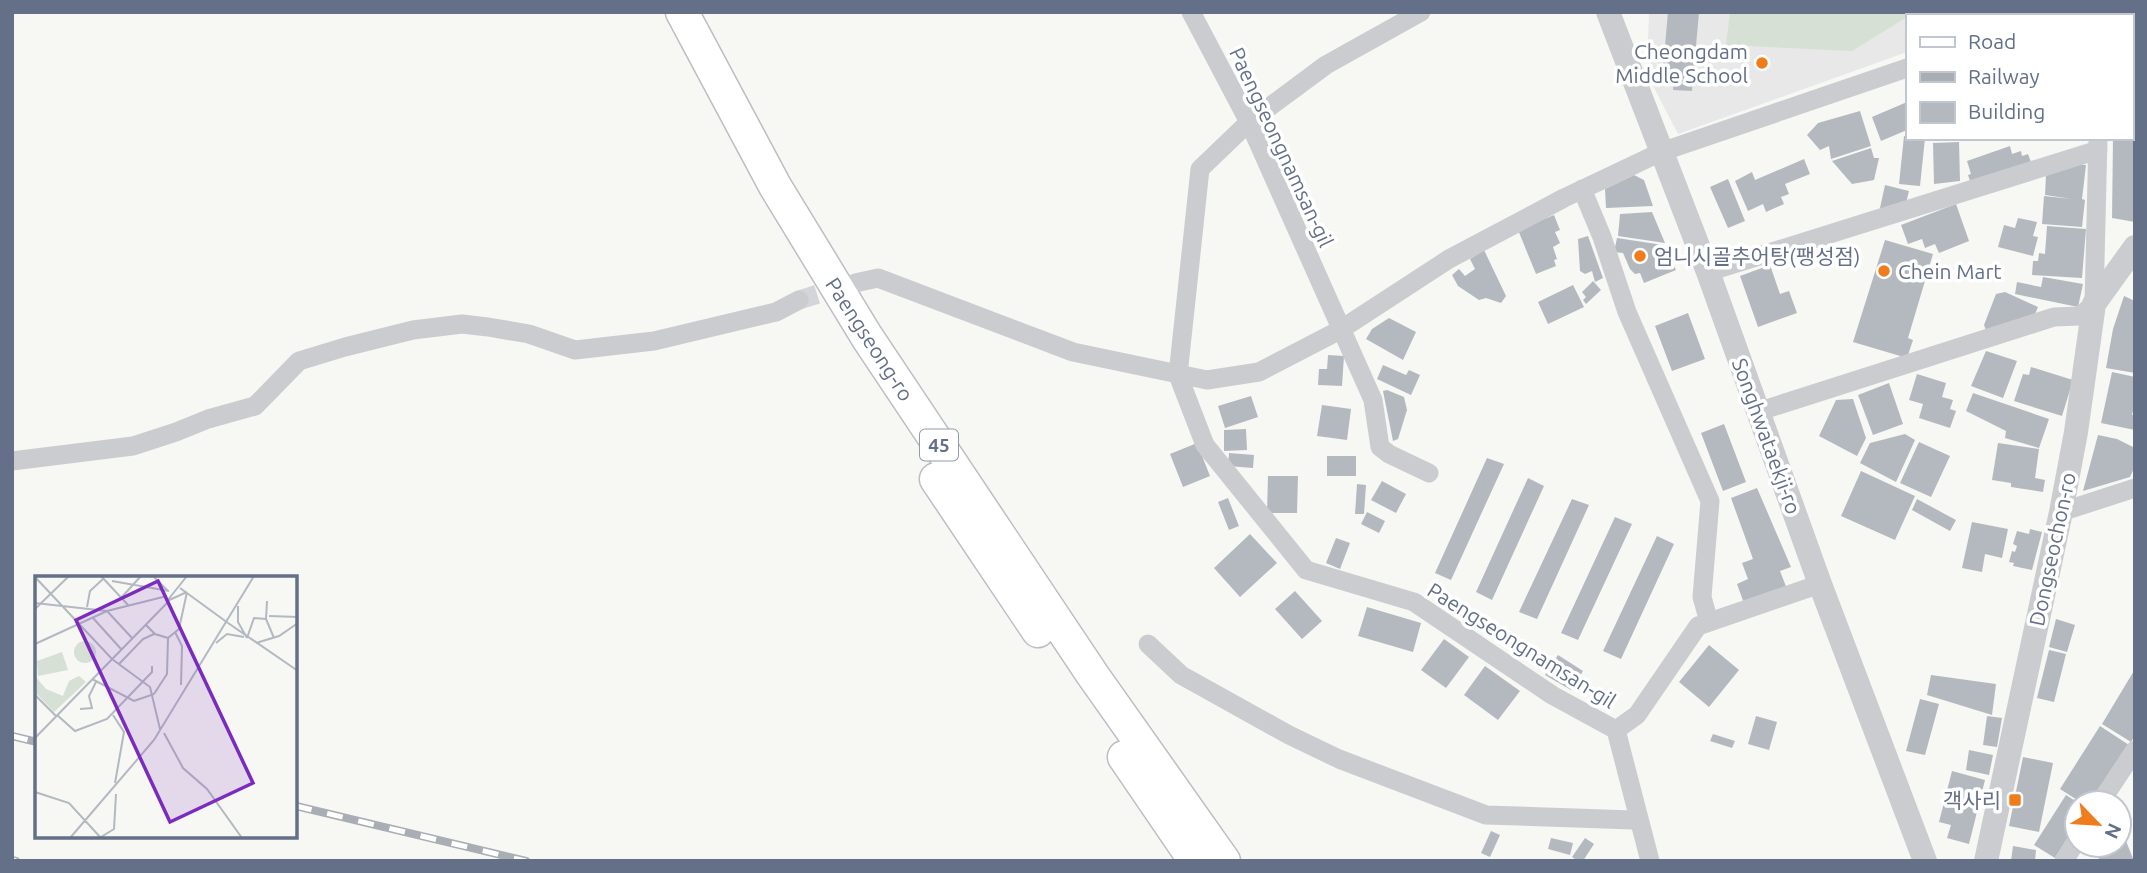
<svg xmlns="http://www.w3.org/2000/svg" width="2147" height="873" font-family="Ubuntu,'Noto Sans KR',sans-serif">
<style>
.built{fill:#e7e8e7}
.garden{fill:#d6e0d5}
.building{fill:#b4b9c0}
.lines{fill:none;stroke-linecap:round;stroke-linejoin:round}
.minor-tunnel{stroke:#d2d5d9;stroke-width:19;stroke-dasharray:19 10;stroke-linecap:butt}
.primary-casing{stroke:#bcbec3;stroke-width:35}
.minor{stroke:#caccd0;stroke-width:19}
.tertiary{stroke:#caccd0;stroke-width:24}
.primary{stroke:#fff;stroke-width:32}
.rail-casing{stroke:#a9adb4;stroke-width:8}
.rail{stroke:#fff;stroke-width:5;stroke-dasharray:16;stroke-linecap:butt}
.poi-dot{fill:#f07c1b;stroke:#fff;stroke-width:2.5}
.labels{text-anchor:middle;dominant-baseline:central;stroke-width:7;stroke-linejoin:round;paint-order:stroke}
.shield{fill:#fff;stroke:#929bab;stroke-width:2}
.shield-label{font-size:19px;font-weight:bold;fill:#647087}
.poi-label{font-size:21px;fill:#647087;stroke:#fff;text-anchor:end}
.street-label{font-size:21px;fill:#647087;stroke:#fff}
.inset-road{fill:none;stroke:#b3b9c2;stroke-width:2}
.view{fill:#7b2cbf;fill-opacity:0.15;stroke:#7b2cbf;stroke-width:3.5}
.inset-edge{fill:none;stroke:#647087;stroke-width:3.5}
</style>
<rect width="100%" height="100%" fill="#f7f7f4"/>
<path class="built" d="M1649 12H1958V16H1907V52L1678 134 1647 74Z"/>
<path class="garden" d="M1730 12H1915L1852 51 1726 45Z"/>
<path class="building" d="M1668 12H1699L1692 91 1673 90 1674 81 1662 80Z
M1907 102V130L1881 141 1872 117Z
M2131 110H2135V222L2112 218 2113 138H2131Z
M1860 111 1871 146 1831 159 1829 146 1820 150 1807 135 1818 123Z
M1904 136 1925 138 1920 186 1899 184Z
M1959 142 1960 181 1934 184 1933 143Z
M2010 146 2012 154 2021 151 2022 156 2028 154 2031 162 1971 184 1968 175 1971 174 1967 161Z
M1871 148 1874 158H1879L1874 180 1852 184 1832 161Z
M1804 159 1810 174 1785 184 1789 194 1781 197 1784 204 1766 212 1763 204 1748 211 1735 181 1752 172 1755 180Z
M2064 163 2086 165 2082 199 2085 200 2082 227 2042 224 2044 196 2072 199 2045 195 2046 175Z
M1634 175 1644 180 1653 206 1606 208 1605 189Z
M1728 179 1745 221 1728 228 1710 187Z
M1885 185 1909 191 1906 203 1890 211 1880 208Z
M1956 204 1969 241 1939 253 1935 244 1925 248 1922 239 1908 244 1901 225Z
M1652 212 1665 243 1618 236 1620 214Z
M1554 215 1560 230 1555 232 1560 243 1553 247 1557 259 1554 260 1556 266 1536 274 1518 230Z
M2018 218 2037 222 2033 236 2038 237 2033 256 1998 247 2004 225 2015 228Z
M2047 226 2086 229 2082 278 2032 275 2033 261H2038L2039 253 2045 254Z
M1588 236 1603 278 1595 282 1592 271 1585 274 1580 271 1578 239Z
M1617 238 1663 245 1676 270 1644 283 1640 273 1635 274 1630 269 1623 253 1614 252Z
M1885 240 1933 254 1908 338 1913 340 1907 358 1853 342Z
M1484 250 1506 296 1501 303 1486 298 1479 300 1458 286 1452 275 1459 269 1465 276 1475 269 1470 259Z
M1770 265 1780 294 1789 291 1797 313 1758 327 1740 276Z
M2043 277 2083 284 2078 307 2015 294 2017 282 2041 287Z
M1593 281 1601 290 1586 304 1583 300 1586 297 1582 292Z
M1573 285 1584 307 1548 324 1538 302Z
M2005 292 2038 307 2032 321 1987 333 1984 325 1996 294Z
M2124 296 2135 301V373L2106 368 2113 329Z
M1688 313 1705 359 1672 371 1655 326Z
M1389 318 1416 332 1403 360 1366 339 1372 329Z
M1986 351 2017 361 2003 398 1971 386Z
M1328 355 1344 356 1342 386 1318 385 1319 369H1327Z
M1383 365 1406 375 1409 370 1420 375 1411 395 1377 379Z
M2031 367 2073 380 2062 416 2014 401 2023 374 2029 375Z
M2112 372 2135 377V402L2132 415H2135V430L2101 423Z
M1917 374 1946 383 1942 397 1953 400 1950 409 1956 411 1950 428 1919 418 1923 404 1909 400Z
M1889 383 1903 424 1873 435 1858 395Z
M1387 390 1404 397 1407 410 1398 439 1393 441 1383 391Z
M1973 393 2049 419 2039 448 2005 438 2006 431 1966 411Z
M1251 396 1258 417 1225 428 1218 406Z
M1853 399 1866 438 1857 456 1819 436 1836 400Z
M1322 405 1351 409 1347 440 1317 436Z
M1724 424 1746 482 1723 491 1701 433Z
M1246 429 1247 450 1224 451V430Z
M1905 434 1915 440 1896 482 1860 463 1870 443Z
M2098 435 2117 439 2135 448V466L2130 477 2083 491Z
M1919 442 1950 456 1931 497 1900 483Z
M1197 443 1210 476 1183 487 1170 454Z
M1998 443 2039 449 2035 478 2045 480 2043 492 2011 487V483L1992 480Z
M1229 453 1254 455 1253 468 1228 466Z
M1327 456H1356V476H1327Z
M1487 458 1504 464 1451 580 1435 573Z
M1861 471 1915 496 1895 540 1841 516Z
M1268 476H1298L1297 513H1267Z
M1528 478 1544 486 1492 600 1476 592Z
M1382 481 1406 494 1396 513 1371 500Z
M1357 484 1366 485 1364 514H1355Z
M1757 488 1791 567 1780 571 1787 589 1745 606 1737 584 1748 579 1742 563 1753 559 1731 498Z
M1228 498 1239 526 1229 530 1218 502Z
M1572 499 1589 505 1537 619 1519 612Z
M1917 499 1956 520 1950 531 1912 510Z
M1367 512 1385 521 1379 533 1361 524Z
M1615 517 1632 524 1578 640 1561 633Z
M1972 522 2008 529 2002 558 1985 554 1982 572 1962 568Z
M2030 529 2042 532 2032 570 2013 566 2014 563 2009 562 2012 551 2015 552 2017 546 2013 544 2017 531 2029 534Z
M1250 534 1277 563 1240 597 1214 568Z
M1657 536 1674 544 1621 659 1603 651Z
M1336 538 1350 543 1340 569 1326 563Z
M1295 591 1322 621 1302 639 1275 609Z
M1367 607 1421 623 1413 652 1358 636Z
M2056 619 2075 625 2067 652 2049 647Z
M1444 639 1469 657 1446 688 1421 670Z
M1709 645 1739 670 1709 707 1679 682Z
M2049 650 2066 654 2054 702 2037 698Z
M1558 655 1583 671 1571 690 1545 675Z
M1485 666 1520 691 1498 720 1464 695Z
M2135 669V736L2131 742 2102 724Z
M1931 675 1996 684 1992 715 1927 695Z
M1920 699 1939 704 1925 755 1906 751Z
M1756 716 1777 722 1769 750 1748 744Z
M1987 716 2002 718 1997 747 1983 745Z
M2100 726 2129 745 2093 803H2082L2060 789Z
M1713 734 1735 741 1732 748 1710 741Z
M1969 750 1993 755 1989 775 1966 770Z
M2023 757 2053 763 2039 832 2009 826Z
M1952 771 1985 780 1969 844 1947 838 1951 825 1939 822Z
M2066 795 2077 802V823L2055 858 2034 845Z
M1491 831 1500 835 1490 857 1481 853Z
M2124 836 2134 861H2100L2093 845H2119V838Z
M1551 838 1573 843 1570 855 1548 849Z
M1585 838 1594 844 1583 861H1578L1572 857Z
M2013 846 2036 850 2035 861H2011Z"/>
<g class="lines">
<path class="minor-tunnel" d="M799 300 847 285"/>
<defs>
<path id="primary" d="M682 12 775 186 867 337 1092 674 1224 861
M936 479 1038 631
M1124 757 1195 861"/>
</defs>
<use href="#primary" class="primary-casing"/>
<path class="minor" d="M1191 12 1249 122 1373 400 1380 447 1389 454 1429 473
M1421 12 1326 65 1249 122 1200 169 1178 375 1205 445 1306 570 1414 602 1552 695 1616 730 1650 861
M2060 16 2070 12
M2099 16 2100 12
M1582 189 1602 237 1627 312 1710 501 1702 597 1709 622
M1708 272 2098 150
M855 283 878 278 1073 352 1207 380 1259 372 1340 330 1449 259 1564 198 1661 152 1907 68
M1757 412 2054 317 2080 316 2094 304 2098 138
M12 461 133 446 176 432 208 419 255 406 299 361 345 347 413 330 462 324 488 327 529 334 575 350 654 341 776 312 799 300
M2061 512 2135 488
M1148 644 1181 675 1289 735 1339 759 1486 815 1633 820 1639 818
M1616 730 1637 715 1698 626 1820 584
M2100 803 2135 750
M2064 861 2077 840"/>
<path class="tertiary" d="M1608 12 1708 272 1820 584 1925 861
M1986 861 2061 512 2076 432 2094 304 2135 247"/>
<use href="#primary" class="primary"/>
<defs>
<path id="rail" d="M12 736 37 742
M296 806 526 861
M12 860 16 861"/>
</defs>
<use href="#rail" class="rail-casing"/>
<use href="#rail" class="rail"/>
</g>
<g class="poi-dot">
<circle cx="1762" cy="63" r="7"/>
<circle cx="1640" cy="256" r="7"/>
<circle cx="1884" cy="271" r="7"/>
<rect x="2008" y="793" width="14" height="14" rx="3.5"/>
</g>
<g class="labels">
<rect class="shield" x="920" y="429.5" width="38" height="31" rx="5"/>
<g class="shield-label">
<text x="939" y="445">45</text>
</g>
<g class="poi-label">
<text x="1748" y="51">Cheongdam<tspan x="1748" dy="24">Middle School</tspan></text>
<text x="1654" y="256" text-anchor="start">엄니시골추어탕(팽성점)</text>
<text x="1898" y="271" text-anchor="start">Chein Mart</text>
<text x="2001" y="800">객사리</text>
</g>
<g class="street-label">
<text transform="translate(1282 147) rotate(65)">Paengseongnamsan-gil</text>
<text transform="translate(870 339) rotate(57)">Paengseong-ro</text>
<text transform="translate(1767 436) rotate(70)">Songhwataekji-ro</text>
<text transform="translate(2052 549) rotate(-78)">Dongseochon-ro</text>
<text transform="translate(1522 645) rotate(32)">Paengseongnamsan-gil</text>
</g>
</g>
<g transform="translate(35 576)">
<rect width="262" height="262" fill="#f7f7f4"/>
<path d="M0 100 11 113 28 120 34 105 44 100 51 106 19 136 0 116Z" fill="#d6e0d5"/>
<path d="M39 76a11 11 0 1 1 22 0a11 11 0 1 1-22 0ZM27 76 33 94 3 100 2 85Z" fill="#d6e0d5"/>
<path class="inset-road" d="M66 0 93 29M118 0 133 15M0 1 77 83 115 111 125 153M77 5 134 15M145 12 193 47M152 16 132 25 152 0M86 22 106 0M232 25 231 43 239 62M0 27 72 35M203 30V46L212 62M52 31 55 15 68 3M0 33 34 0M72 35 97 62M234 40 263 41M58 42 86 73M193 47 263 95M111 49 120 58 133 62M140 56 147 70 146 109M212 62 219 42 231 43M181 67 192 58 209 61M221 67 244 60 263 47M0 68 72 35 132 20M84 88 108 63 119 58M57 103 99 125 119 118M119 118 132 98 133 62 144 53 152 16M0 119 21 140M45 133 57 132 54 120 61 106M22 139 40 155 72 143 117 96V90M78 139 89 156 80 207M129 157 148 192 172 213 207 262M0 162 133 26M0 216 34 227 66 262M66 261 79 253 81 218M35 262 119 164 219 0"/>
<path class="view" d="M123 5 218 207 135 246 41 44Z"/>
<rect width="262" height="262" class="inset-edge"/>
</g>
<rect width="2147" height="873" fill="none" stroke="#647087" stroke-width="28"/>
<rect x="1906" y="14" width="228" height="126" fill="#ffffff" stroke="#c1c6cf" stroke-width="2"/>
<rect x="1920" y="37" width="35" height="10" fill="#ffffff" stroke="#c1c6cf" stroke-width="2"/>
<text x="1968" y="49" font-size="21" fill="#647087">Road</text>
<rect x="1920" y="72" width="35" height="10" fill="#a9adb4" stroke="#c1c6cf" stroke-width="2"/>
<text x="1968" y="84" font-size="21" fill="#647087">Railway</text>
<rect x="1920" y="102" width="35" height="21" fill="#b4b9c0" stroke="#c1c6cf" stroke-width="2"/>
<text x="1968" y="119" font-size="21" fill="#647087">Building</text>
<g transform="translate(2098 824) rotate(115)"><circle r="33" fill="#ffffff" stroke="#c1c6cf" stroke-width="2"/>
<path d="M0-5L12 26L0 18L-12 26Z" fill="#f07c1b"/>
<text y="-10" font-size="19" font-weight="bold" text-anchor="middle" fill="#647087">N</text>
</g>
</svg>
